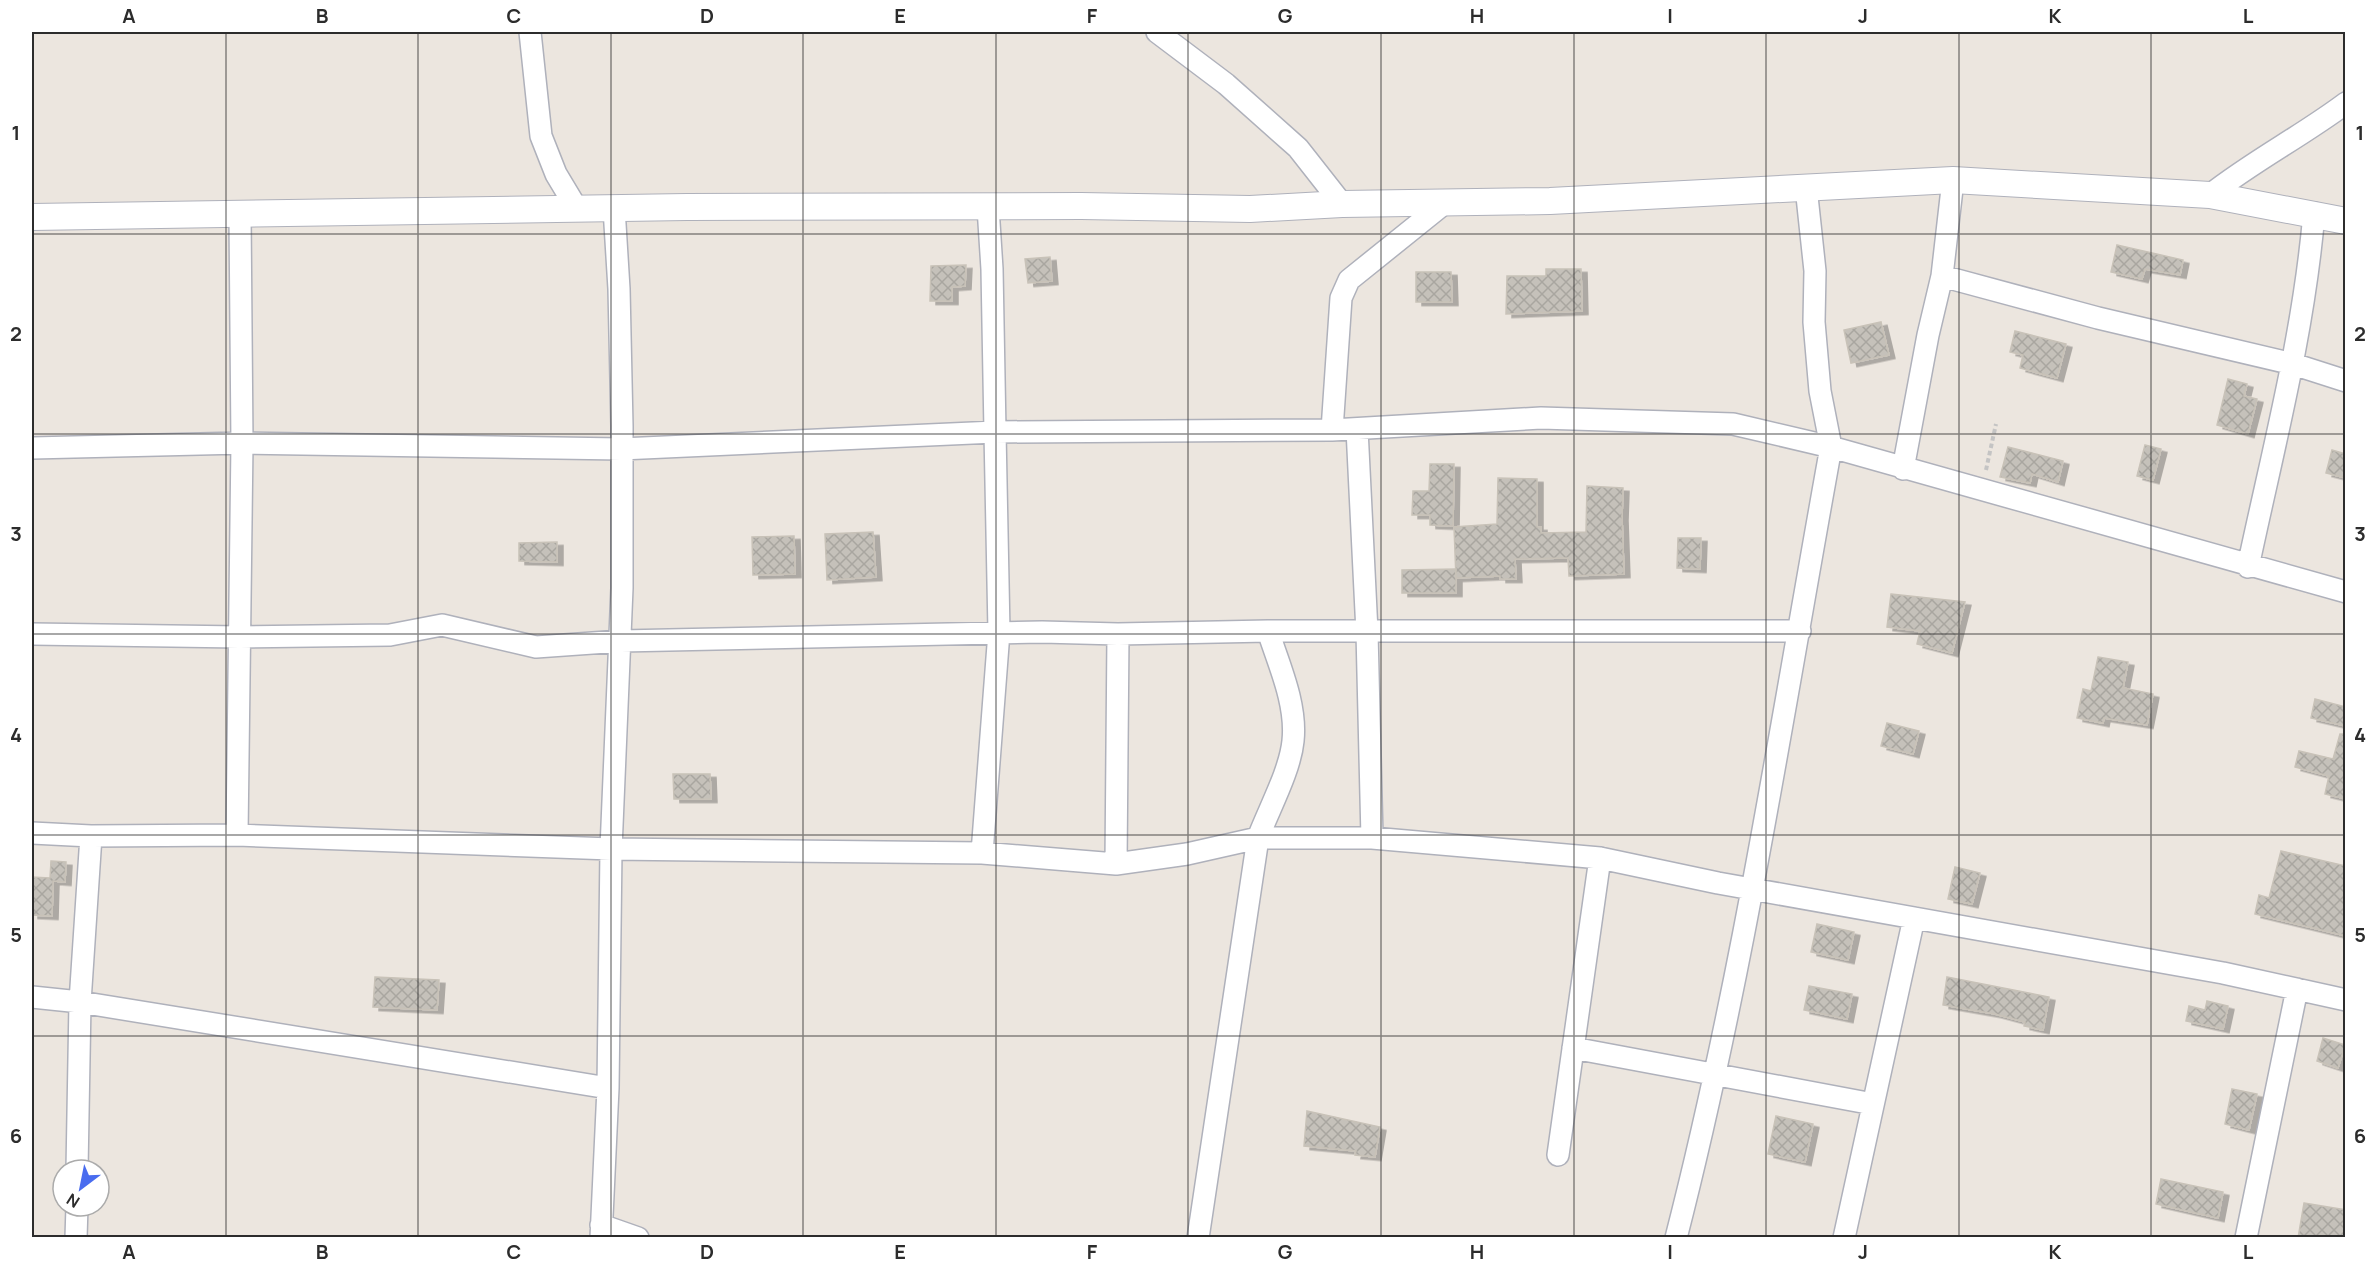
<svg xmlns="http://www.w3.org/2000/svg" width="2377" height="1269" font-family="Manrope,sans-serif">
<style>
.building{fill:url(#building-cross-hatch);stroke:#c8c2b8;stroke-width:1.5;filter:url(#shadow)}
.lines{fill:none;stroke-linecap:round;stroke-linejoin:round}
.minor-casing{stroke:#afb1bb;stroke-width:24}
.tertiary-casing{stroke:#afb1bb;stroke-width:28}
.path{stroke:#c4c4c4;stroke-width:4;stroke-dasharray:4.5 3;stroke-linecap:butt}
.minor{stroke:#fff;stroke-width:21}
.tertiary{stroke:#fff;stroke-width:26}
.grid{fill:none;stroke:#2c2c2c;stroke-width:1.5;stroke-opacity:0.55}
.neatline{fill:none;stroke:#2c2c2c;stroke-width:2}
.grid-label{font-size:20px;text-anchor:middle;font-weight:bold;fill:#2c2c2c}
</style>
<defs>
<pattern id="building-cross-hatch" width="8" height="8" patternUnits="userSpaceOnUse" patternTransform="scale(1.5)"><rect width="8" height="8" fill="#c5c1ba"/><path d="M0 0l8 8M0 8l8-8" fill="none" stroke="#a9a6a0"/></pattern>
<filter id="shadow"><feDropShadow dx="6" dy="3.5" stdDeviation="0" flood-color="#0004"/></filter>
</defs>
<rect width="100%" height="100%" fill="#ece6df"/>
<path class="building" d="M2117 245 2183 260 2180 275 2145 269 2142 279 2111 272Z
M1050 257 1052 281 1028 283 1025 259Z
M966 265 965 286 952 287V301H930L931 266Z
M1546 269H1581L1582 311 1506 314 1507 276H1546Z
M1416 272H1451L1452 302H1416Z
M1881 322 1889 355 1851 363 1844 330Z
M2015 331 2066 344 2057 378 2020 368 2023 355 2010 352Z
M2228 379 2247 384 2244 396 2257 399 2248 434 2217 425Z
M2145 445 2161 449 2153 480 2137 476Z
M2008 447 2063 461 2058 482 2032 474 2030 483 2000 477Z
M2332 450 2346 454V478L2326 473Z
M1430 464H1454L1453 526 1430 525V515H1412L1413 491H1429Z
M1498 478 1537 479V527H1541V533L1586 532 1587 486 1623 488 1622 517 1624 574 1569 576 1568 558 1515 559 1516 579H1500V576L1456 578 1454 527 1497 524Z
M873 532 876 577 827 580 825 534Z
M794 536 795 574 753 575 752 537Z
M1678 538H1701L1700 569 1677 568Z
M557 542V562L519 561V543Z
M1456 569V593H1402V570Z
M1891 594 1965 602 1952 653 1917 644 1920 631 1887 627Z
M2098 657 2128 662 2123 688 2153 694 2147 725 2104 718 2103 723 2077 718 2083 689 2091 691Z
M2315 699 2346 707V726L2311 718Z
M1887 723 1919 731 1913 754 1881 746Z
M2340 734H2346V799L2325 794 2329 776 2295 767 2299 751 2333 759Z
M673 774H710L711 799H674Z
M2281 851 2346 866V936L2255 914 2259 895 2269 898Z
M51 861 66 862 65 882 53 881 52 916 32 915V877L50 878Z
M1955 867 1980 873 1972 904 1948 899Z
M1817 924 1854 932 1848 960 1811 952Z
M375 977 439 980 437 1010 373 1007Z
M1947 977 2049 997 2043 1030 2024 1026 2025 1022 1995 1014 1943 1005Z
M1809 986 1852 994 1847 1019 1804 1010Z
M2207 1001 2228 1006 2223 1029 2186 1021 2189 1006 2205 1010Z
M2323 1038 2345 1045 2338 1068 2317 1061Z
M2232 1089 2257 1094 2249 1130 2225 1124Z
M1307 1111 1380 1127 1375 1157 1355 1155 1356 1151 1304 1146Z
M1776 1116 1813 1124 1805 1162 1768 1154Z
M2161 1179 2223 1192 2218 1218 2156 1204Z
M2304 1203 2346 1210V1238L2321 1235 2320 1238H2298Z"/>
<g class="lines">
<defs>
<path id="minor" d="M530 32 541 136 556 174 577 209
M1157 32 1226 84 1298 148 1342 204
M2210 195C2253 161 2302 136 2346 103
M1942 276 2098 318 2293 364 2346 381
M1357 429 1367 632 1372 838
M1332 430 1341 298 1349 280 1446 202
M32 448 242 443 621 449 995 432 992 269 988 207
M1903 469 1928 335 1942 276 1953 180
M2248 567C2273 449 2304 333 2314 213
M32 634 240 637 390 635 442 625 536 647 621 641 1042 632 1118 634 1268 631H1800
M32 833 91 836 237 835 611 849 982 853 1116 864 1187 854 1258 838C1269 809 1290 771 1293 741 1297 704 1279 665 1268 631
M237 835 242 443 240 214
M982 853 999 632 995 432 1332 430 1541 418 1733 424 1831 447 1820 391 1814 322 1815 271 1806 187
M1116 864 1118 634
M32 997 80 1002 608 1088
M1573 1048 1873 1104
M1558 1155 1600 858
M77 1170 80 1002 91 836
M601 1225 638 1238
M76 1238 77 1206
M601 1238 608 1088 611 849 622 588V426L619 289 614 208
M1198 1238 1258 838H1372L1600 858 1718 883 2223 973 2346 1000
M1676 1238C1743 977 1783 711 1831 447L2346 592
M1844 1238 1914 918
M2246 1238 2297 989"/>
<path id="tertiary" d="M32 217 687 207 1081 206 1250 209 1342 204 1550 201 1953 180 2210 195 2346 221"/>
</defs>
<use href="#minor" class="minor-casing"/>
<use href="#tertiary" class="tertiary-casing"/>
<path class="path" d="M1986 470 1996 424"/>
<use href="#minor" class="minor"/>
<use href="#tertiary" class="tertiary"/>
</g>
<path class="grid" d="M226 32V1238M418 32V1238M611 32V1238M803 32V1238M996 32V1238M1188 32V1238M1381 32V1238M1574 32V1238M1766 32V1238M1959 32V1238M2151 32V1238M32 234H2346M32 434H2346M32 634H2346M32 835H2346M32 1036H2346"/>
<rect width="2377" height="1269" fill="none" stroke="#ffffff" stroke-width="66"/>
<g transform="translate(81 1188) rotate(212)"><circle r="28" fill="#ffffff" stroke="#ababab" stroke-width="1.5"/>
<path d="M0-4.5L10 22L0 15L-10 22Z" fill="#496cef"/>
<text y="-9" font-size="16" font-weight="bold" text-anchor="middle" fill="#2c2c2c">N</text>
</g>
<rect x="33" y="33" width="2311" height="1203" class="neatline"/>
<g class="grid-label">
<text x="129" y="23">A</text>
<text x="322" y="23">B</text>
<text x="514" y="23">C</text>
<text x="707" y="23">D</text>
<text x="900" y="23">E</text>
<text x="1092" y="23">F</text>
<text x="1285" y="23">G</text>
<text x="1477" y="23">H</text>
<text x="1670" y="23">I</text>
<text x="1863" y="23">J</text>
<text x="2055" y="23">K</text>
<text x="2248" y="23">L</text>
<text x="16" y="140">1</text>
<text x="2360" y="140">1</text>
<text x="16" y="341">2</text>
<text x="2360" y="341">2</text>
<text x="16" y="541">3</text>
<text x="2360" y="541">3</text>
<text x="16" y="742">4</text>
<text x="2360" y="742">4</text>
<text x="16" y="942">5</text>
<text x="2360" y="942">5</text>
<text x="16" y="1143">6</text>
<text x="2360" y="1143">6</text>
<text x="129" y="1259">A</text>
<text x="322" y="1259">B</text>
<text x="514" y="1259">C</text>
<text x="707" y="1259">D</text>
<text x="900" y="1259">E</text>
<text x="1092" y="1259">F</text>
<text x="1285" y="1259">G</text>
<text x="1477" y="1259">H</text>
<text x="1670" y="1259">I</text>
<text x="1863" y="1259">J</text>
<text x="2055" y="1259">K</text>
<text x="2248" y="1259">L</text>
</g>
</svg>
